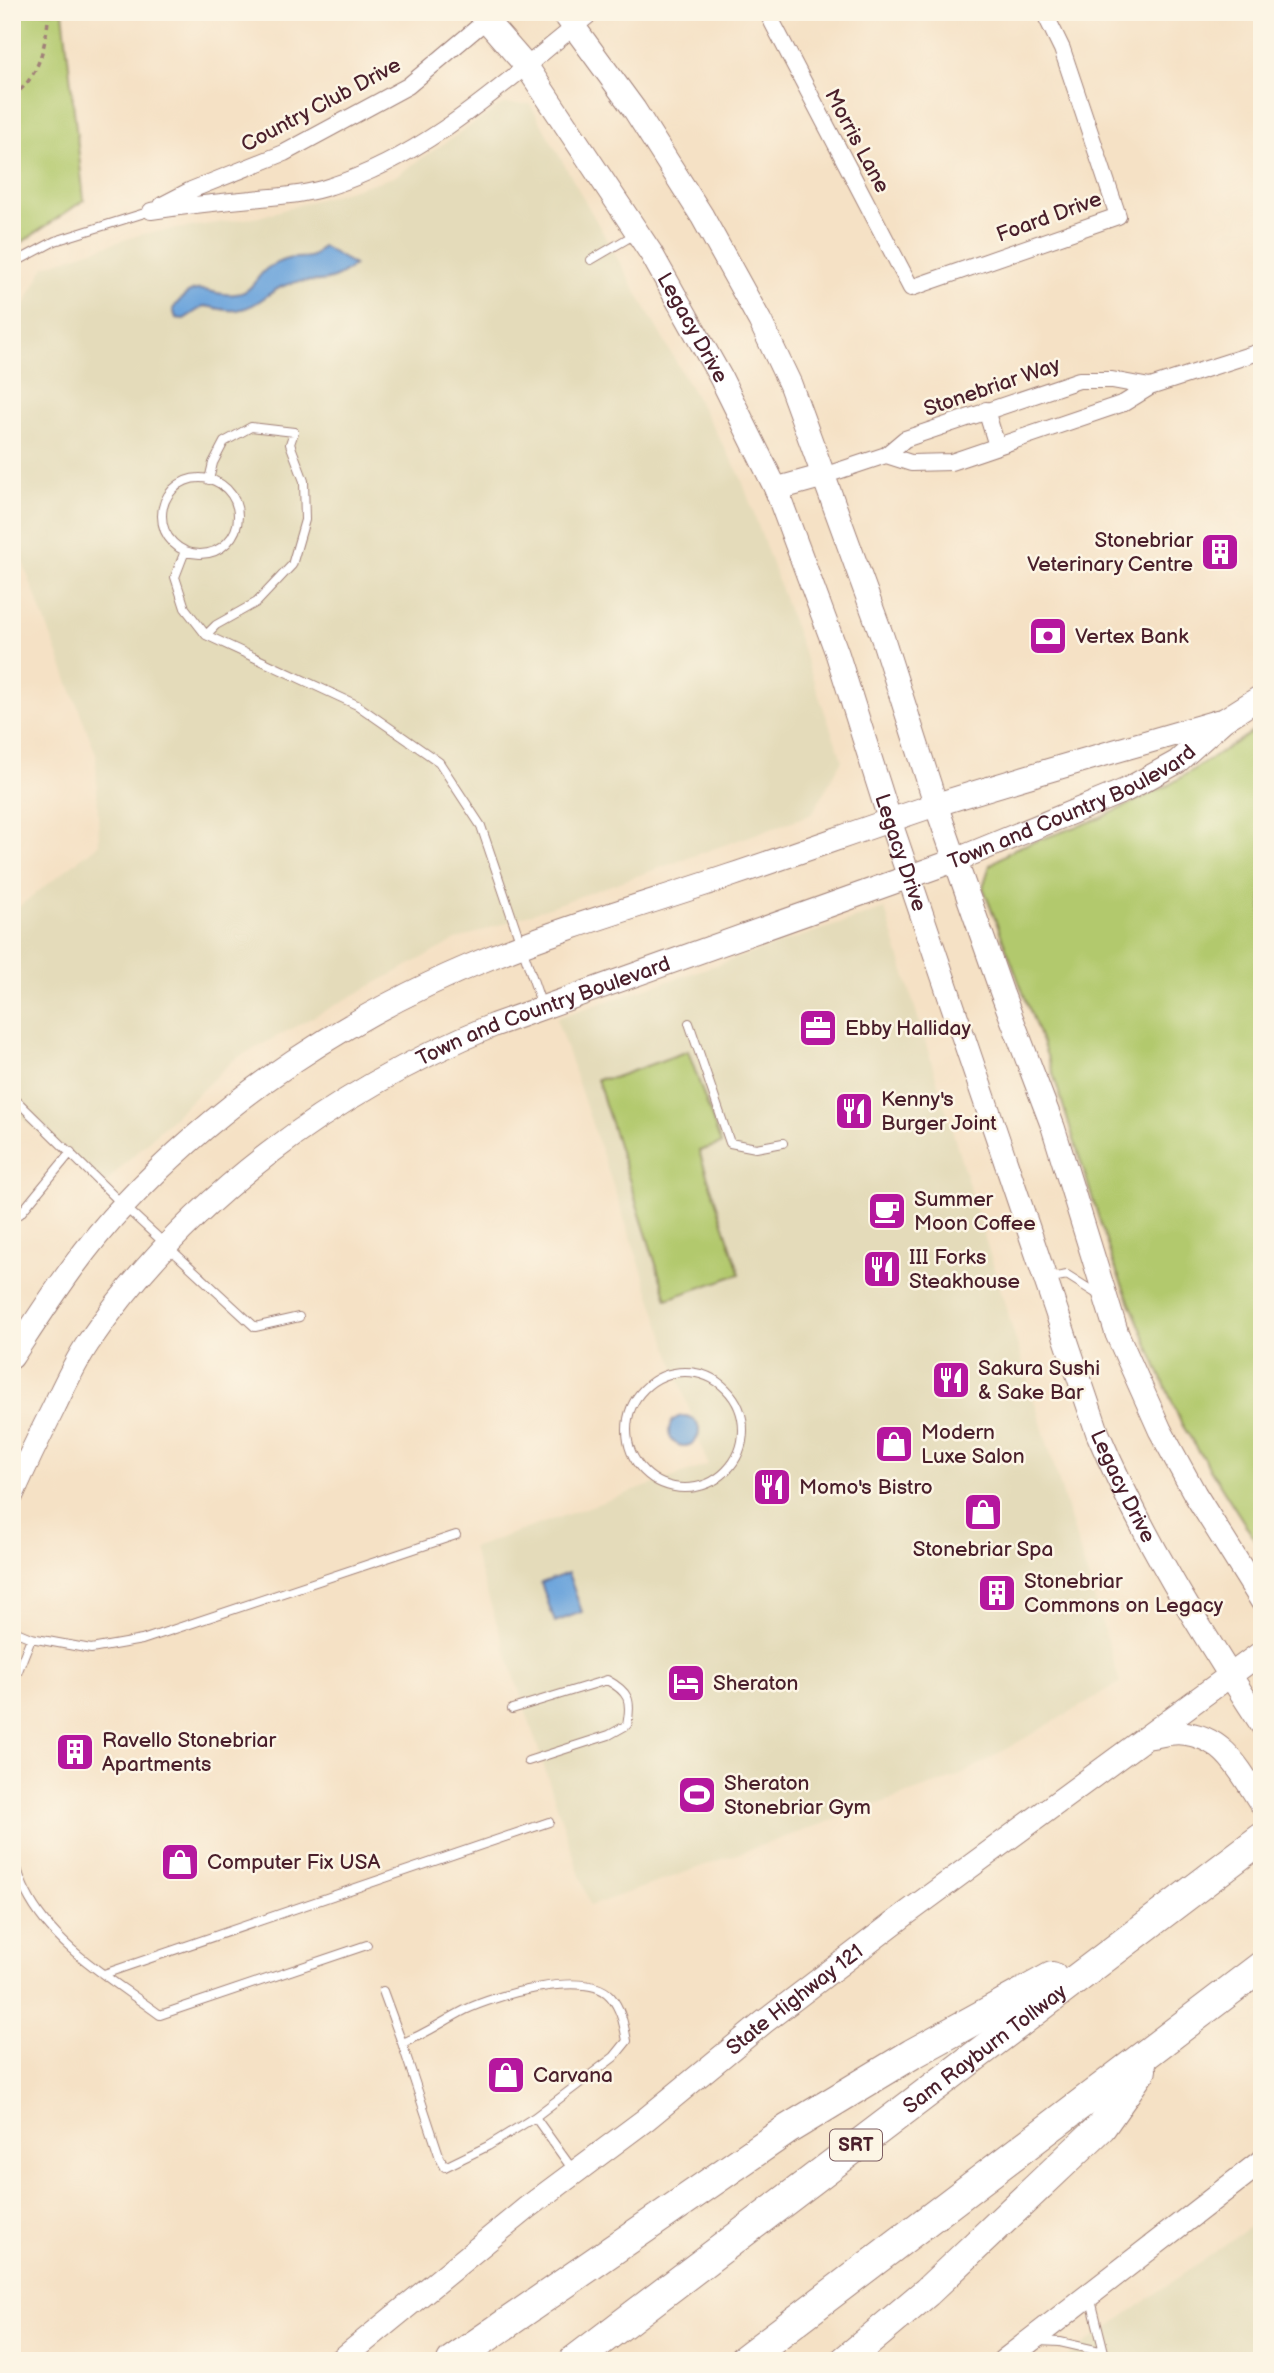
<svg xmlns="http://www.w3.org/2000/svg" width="1274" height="2373" font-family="'Balsamiq Sans',sans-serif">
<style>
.built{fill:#e4dbba}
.green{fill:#b2c96d;stroke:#7e744c;stroke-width:2}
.water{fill:#6da5dc;stroke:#5c6284;stroke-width:2}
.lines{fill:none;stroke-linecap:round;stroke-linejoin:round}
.lane-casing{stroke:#a08078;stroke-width:10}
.street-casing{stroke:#a08078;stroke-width:18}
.secondary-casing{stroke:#a08078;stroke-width:25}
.highway-casing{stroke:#a08078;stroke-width:32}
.path{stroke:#a08078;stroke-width:3.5;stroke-dasharray:5 5;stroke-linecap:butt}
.lane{stroke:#fff;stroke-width:8}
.street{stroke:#fff;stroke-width:16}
.secondary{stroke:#fff;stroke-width:23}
.highway{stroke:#fff;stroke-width:30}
.labels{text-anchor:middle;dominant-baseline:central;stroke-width:5;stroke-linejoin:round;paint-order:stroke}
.shield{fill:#fcf5e5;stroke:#7f5f63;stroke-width:2}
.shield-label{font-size:19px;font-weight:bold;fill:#4a1f2b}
.street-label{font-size:21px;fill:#4a1f2b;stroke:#fcf5e5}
.poi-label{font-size:21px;fill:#4a1f2b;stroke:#fcf5e5;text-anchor:start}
</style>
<rect width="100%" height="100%" fill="#fcf5e5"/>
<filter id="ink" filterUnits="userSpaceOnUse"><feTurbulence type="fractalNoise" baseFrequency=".0143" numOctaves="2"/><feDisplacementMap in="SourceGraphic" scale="14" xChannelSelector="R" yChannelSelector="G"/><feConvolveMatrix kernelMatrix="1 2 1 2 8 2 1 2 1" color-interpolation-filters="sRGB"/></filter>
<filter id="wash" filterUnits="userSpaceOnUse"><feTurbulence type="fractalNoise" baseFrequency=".00686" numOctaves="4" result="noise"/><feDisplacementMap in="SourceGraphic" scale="28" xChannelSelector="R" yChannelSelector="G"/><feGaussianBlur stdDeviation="1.57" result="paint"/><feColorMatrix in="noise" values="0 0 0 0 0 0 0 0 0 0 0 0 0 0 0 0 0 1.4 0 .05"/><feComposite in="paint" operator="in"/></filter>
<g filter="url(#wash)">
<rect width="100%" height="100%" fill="#f5e1c5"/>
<path class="built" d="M503 104H530L740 475 842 760 812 814 456 940 233 1060 115 1173 104 1186 12 1110V912L99 844 96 754 12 534V329L45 266 142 234 259 217 394 177Z
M885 909 1120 1683 961 1775 590 1906 472 1548 708 1465 556 1018Z
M1262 2218V2361H1061Z"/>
<path class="green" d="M12 12H63L84 200 12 249Z
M1262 726V1551L1181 1423 1113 1263 1049 1061 983 887 990 865 1016 848 1101 818 1169 785Z
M688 1051 721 1144 699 1151 740 1274 667 1299 597 1079 613 1078Z"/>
<path class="water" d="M322 246 354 265C322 293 309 273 281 287 265 295 255 308 237 310 227 312 214 307 204 306L184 319 176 318 173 309C197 274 208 298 236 294 254 292 256 275 269 267 276 263 286 258 295 258 309 257 312 260 322 246Z
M669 1431a15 15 0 1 1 30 0a15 15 0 1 1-30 0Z
M568 1573 582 1612 555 1622 541 1583Z"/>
</g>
<g filter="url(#ink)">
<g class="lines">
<defs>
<path id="lane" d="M591 260 637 233
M12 264 55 241 151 211
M162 516a38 38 0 1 1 76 0a38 38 0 1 1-76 0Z
M185 551 175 577 185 608 206 635 357 705 439 762 481 826 542 1006
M206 635 216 625 257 602 292 565 305 520 304 481 290 444 294 432 251 427 224 442 213 463 209 480
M689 1023 730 1143 756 1148 783 1143
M12 1096 123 1205 255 1327 299 1317
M12 1216 20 1214 71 1152
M1047 1279 1067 1275 1097 1294
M627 1430a58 58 0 1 1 116 0a58 58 0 1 1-116 0Z
M12 1630 31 1638 91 1649 142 1640 456 1535
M12 1686 31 1638
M512 1709 607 1680C629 1692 632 1700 627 1725L609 1735 528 1761
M12 1851C16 1864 19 1879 26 1892 53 1947 112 1979 160 2015L367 1945
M104 1974 549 1822
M383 1991 402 2043C425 2035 443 2021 465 2010 493 1996 585 1969 610 1996 621 2008 624 2025 627 2041L614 2057 535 2117 573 2170
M402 2043 440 2158 445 2167 488 2146 535 2117
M1090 2296 1104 2352 1111 2361
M1038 2341 1060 2342 1104 2352"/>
<path id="street" d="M767 12 911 288 1118 216 1062 49 1044 12
M162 205 191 190 284 153 408 86 496 12
M151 211C184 206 218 202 252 199 278 196 306 195 331 186 432 154 511 76 593 12
M986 410 997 446
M886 455 911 463 951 462 1124 403 1150 387
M823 476 886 455 905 439 1079 380H1112L1150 387 1262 351"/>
<g id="secondary">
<path id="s1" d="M479 12 527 67 651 253 721 378 776 489 837 653 890 821 1098 1434C1142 1537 1201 1631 1262 1725"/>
<path d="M563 12 634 109 702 216 760 321 790 384 883 639 936 805 1002 993 1053 1127 1117 1334 1160 1430 1195 1494 1262 1601"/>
<path d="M776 489 823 476"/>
<path d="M12 1357C47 1304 81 1250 125 1204 226 1096 352 1013 489 958 567 926 649 903 729 876 798 853 866 828 935 805 1029 775 1124 749 1219 721"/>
<path id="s2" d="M12 1495C25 1466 39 1437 53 1409 64 1386 74 1364 88 1343 187 1198 333 1091 494 1025L956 860 1126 790 1177 762 1224 720 1262 696"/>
<path d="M1148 1737C1158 1736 1170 1732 1181 1733 1225 1736 1240 1771 1262 1805"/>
<path id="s3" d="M340 2361 527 2208 645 2120 764 2022 907 1913 1262 1652"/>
<path d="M1004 2361 1262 2161"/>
</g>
<g id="highway">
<path d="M452 2361 788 2129 912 2054 1052 1977"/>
<path id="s4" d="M574 2361 1262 1838"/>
<path d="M743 2361 1262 1966"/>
<path d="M845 2361 927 2292 1101 2127 1141 2070"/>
</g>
</defs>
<use href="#lane" class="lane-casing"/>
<use href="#street" class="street-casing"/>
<use href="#secondary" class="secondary-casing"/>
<use href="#highway" class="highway-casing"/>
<path class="path" d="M12 96C40 79 46 42 49 12"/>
<use href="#lane" class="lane"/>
<use href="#street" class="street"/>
<use href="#secondary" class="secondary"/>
<use href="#highway" class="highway"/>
</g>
</g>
<defs>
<symbol id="building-square" viewBox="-11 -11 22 22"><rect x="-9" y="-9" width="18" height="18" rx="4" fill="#b5179e" stroke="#fcf5e5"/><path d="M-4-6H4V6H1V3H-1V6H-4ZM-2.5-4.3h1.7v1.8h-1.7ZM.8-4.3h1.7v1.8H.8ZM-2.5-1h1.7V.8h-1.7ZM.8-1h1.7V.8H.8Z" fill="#fff"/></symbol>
<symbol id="bank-square" viewBox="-11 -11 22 22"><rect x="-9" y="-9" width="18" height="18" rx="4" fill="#b5179e" stroke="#fcf5e5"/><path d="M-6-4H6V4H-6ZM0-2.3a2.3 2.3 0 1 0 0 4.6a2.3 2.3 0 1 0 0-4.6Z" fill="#fff"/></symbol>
<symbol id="office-square" viewBox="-11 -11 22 22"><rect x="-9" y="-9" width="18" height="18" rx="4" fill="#b5179e" stroke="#fcf5e5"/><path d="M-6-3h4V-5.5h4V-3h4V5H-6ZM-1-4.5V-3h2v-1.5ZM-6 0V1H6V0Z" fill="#fff"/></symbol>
<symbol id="restaurant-square" viewBox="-11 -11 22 22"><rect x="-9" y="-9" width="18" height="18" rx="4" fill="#b5179e" stroke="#fcf5e5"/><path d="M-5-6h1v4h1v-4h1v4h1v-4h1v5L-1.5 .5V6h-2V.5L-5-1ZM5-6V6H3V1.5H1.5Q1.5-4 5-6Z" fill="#fff"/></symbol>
<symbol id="cafe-square" viewBox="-11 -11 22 22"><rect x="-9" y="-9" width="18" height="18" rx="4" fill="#b5179e" stroke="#fcf5e5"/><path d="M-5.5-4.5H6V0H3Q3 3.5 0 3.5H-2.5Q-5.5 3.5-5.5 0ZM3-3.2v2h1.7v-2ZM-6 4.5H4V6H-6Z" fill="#fff"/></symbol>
<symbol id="shop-square" viewBox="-11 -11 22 22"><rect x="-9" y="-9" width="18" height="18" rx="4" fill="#b5179e" stroke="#fcf5e5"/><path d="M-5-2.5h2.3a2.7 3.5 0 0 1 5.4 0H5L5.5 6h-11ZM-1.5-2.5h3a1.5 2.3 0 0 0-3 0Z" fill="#fff"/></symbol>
<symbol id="hotel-square" viewBox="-11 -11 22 22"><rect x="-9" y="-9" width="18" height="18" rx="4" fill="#b5179e" stroke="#fcf5e5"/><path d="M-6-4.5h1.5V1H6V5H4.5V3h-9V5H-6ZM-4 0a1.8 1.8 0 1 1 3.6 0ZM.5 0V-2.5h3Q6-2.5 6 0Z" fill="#fff"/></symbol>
<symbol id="stadium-square" viewBox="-11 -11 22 22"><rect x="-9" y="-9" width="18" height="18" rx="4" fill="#b5179e" stroke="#fcf5e5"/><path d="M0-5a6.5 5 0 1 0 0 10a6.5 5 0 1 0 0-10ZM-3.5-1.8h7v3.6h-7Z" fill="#fff"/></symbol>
</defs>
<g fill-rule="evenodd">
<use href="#building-square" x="1198" y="530" width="44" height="44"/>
<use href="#bank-square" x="1026" y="614" width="44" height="44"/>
<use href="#office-square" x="796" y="1006" width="44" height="44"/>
<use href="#restaurant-square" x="832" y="1089" width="44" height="44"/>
<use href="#cafe-square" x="865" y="1189" width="44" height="44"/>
<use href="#restaurant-square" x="860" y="1247" width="44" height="44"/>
<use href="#restaurant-square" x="929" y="1358" width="44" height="44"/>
<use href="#shop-square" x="872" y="1422" width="44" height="44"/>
<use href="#restaurant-square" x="750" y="1465" width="44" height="44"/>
<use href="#shop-square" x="961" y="1490" width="44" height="44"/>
<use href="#building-square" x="975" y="1571" width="44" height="44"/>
<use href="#hotel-square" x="664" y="1661" width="44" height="44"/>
<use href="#building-square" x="53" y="1730" width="44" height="44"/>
<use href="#stadium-square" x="675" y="1773" width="44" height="44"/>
<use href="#shop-square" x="158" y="1840" width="44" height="44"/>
<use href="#shop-square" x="484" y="2053" width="44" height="44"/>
</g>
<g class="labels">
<rect class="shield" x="830" y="2129.5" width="52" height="31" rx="5"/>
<g class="shield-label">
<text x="856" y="2145">SRT</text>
</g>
<g class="street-label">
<text transform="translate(321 105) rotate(-28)">Country Club Drive</text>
<text transform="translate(857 141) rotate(62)">Morris Lane</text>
<text transform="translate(1049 217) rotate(-20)">Foard Drive</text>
<text stroke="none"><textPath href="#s1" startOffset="382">Legacy Drive</textPath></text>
<text transform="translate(992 387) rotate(-19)">Stonebriar Way</text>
<text stroke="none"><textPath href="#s2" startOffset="1311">Town and Country Boulevard</textPath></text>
<text stroke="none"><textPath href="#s1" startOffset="948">Legacy Drive</textPath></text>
<text stroke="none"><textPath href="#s2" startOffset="744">Town and Country Boulevard</textPath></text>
<text stroke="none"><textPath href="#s1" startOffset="1620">Legacy Drive</textPath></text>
<text stroke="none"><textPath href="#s3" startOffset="581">State Highway 121</textPath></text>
<text stroke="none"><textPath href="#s4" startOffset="516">Sam Rayburn Tollway</textPath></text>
</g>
<g class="poi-label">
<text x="1193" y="540" text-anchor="end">Stonebriar<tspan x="1193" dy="24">Veterinary Centre</tspan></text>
<text x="1075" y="636">Vertex Bank</text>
<text x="845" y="1028">Ebby Halliday</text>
<text x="881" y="1099">Kenny's<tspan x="881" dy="24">Burger Joint</tspan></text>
<text x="914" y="1199">Summer<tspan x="914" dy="24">Moon Coffee</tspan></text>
<text x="909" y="1257">III Forks<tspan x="909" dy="24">Steakhouse</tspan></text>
<text x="978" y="1368">Sakura Sushi<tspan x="978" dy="24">&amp; Sake Bar</tspan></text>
<text x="921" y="1432">Modern<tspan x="921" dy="24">Luxe Salon</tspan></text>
<text x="799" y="1487">Momo's Bistro</text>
<text x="983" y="1549" text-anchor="middle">Stonebriar Spa</text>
<text x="1024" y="1581">Stonebriar<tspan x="1024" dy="24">Commons on Legacy</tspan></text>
<text x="713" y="1683">Sheraton</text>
<text x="102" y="1740">Ravello Stonebriar<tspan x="102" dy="24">Apartments</tspan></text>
<text x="724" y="1783">Sheraton<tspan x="724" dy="24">Stonebriar Gym</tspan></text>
<text x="207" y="1862">Computer Fix USA</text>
<text x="533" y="2075">Carvana</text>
</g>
</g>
<rect width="1274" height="2373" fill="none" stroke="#fcf5e5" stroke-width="42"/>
</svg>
